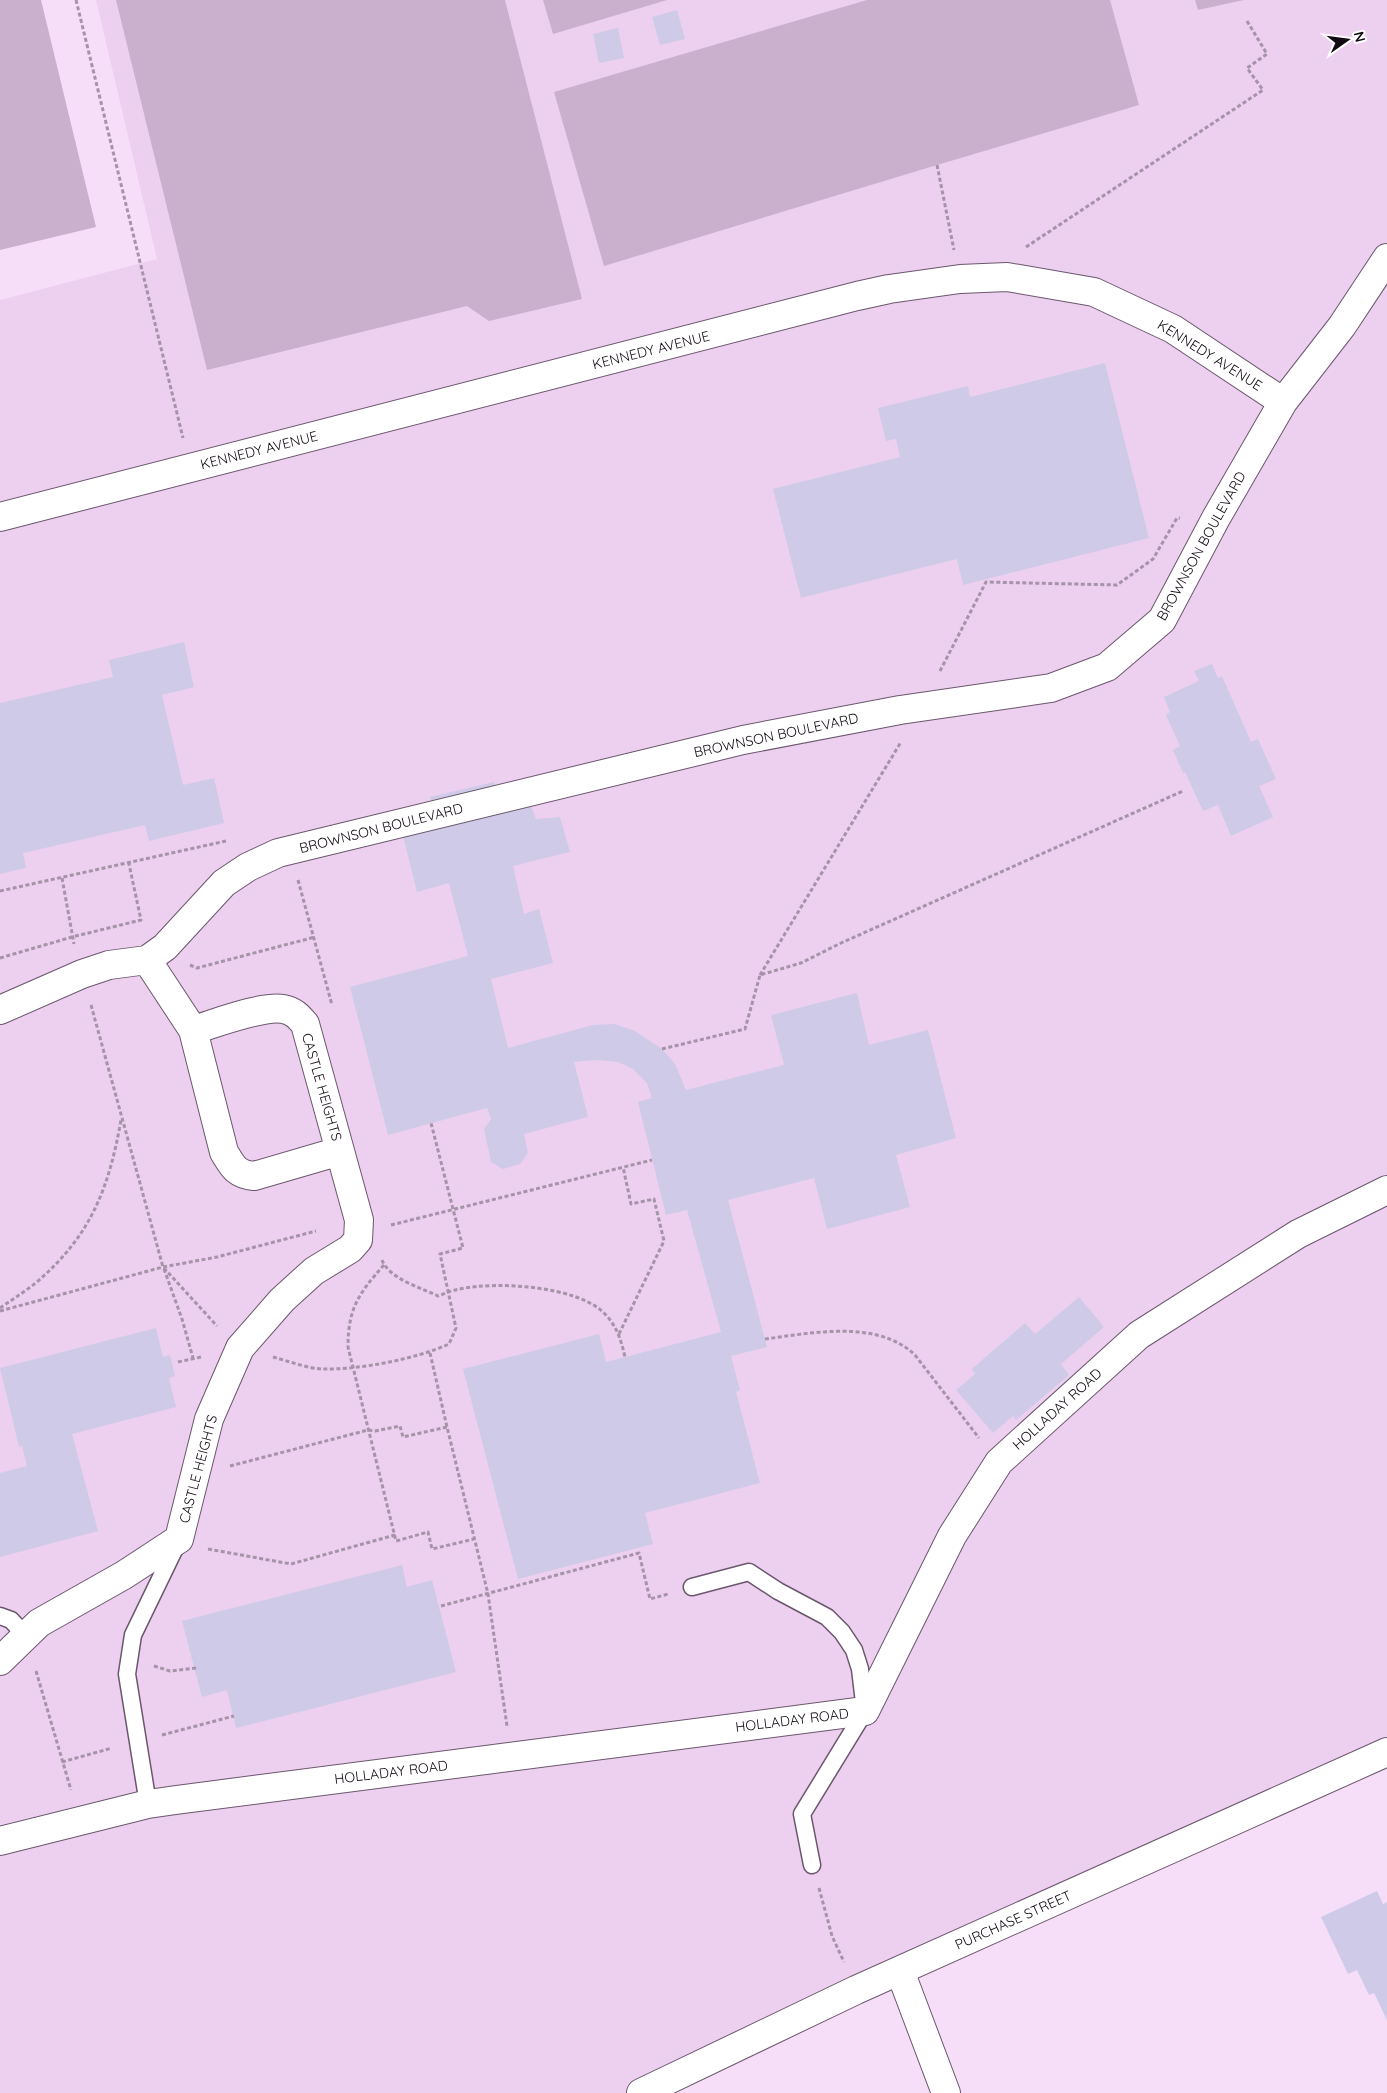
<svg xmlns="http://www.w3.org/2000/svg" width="1387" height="2093" font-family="Quicksand,sans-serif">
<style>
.built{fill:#edd0ef}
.green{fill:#cab0cc}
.building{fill:#cecae8}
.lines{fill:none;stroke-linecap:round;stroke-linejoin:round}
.service-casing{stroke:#6b576d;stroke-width:19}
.minor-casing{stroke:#6b576d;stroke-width:30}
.secondary-casing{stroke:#6b576d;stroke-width:30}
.path{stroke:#a593a7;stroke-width:3;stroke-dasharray:4 2.5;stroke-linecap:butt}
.service{stroke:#fff;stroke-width:16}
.minor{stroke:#fff;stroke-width:28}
.secondary{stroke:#fff;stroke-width:28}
.labels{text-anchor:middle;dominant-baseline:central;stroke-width:4;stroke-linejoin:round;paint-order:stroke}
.street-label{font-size:14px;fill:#120a13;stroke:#fff}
</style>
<rect width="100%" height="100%" fill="#f6def8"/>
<path class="built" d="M96 0H1387V1751L643 2093H0V300L157 259Z"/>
<path class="green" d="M0 0H41L96 227 0 250Z
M116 0H505L582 299 489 321 467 306 207 370Z
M543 0H667L553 34Z
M867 0H1110L1139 105 937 165 604 266 554 92Z
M1195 0H1244L1198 10Z"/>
<path class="building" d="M677 10 685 39 660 45 652 17Z
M618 28 624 58 599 63 593 34Z
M1105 363 1149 538 963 585 957 559 801 598 773 489 900 457 896 439 886 441 878 408 968 386 970 397Z
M184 642 194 687 162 695 183 785 214 778 224 823 149 841 145 825 23 853 26 868 0 874V703L113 677 109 660Z
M1212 664 1218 678 1222 676 1251 742 1258 739 1276 779 1259 786 1273 817 1231 836 1218 805 1203 811 1185 772 1183 773 1173 750 1180 746 1166 715 1170 712 1164 697 1199 681 1194 671Z
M494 782 501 811 530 803 536 819 560 817 570 852 513 866 524 914 539 909 553 963 491 979 508 1048 593 1025 615 1024 635 1031 662 1049 675 1064 686 1090 784 1065 771 1015 857 993 869 1045 928 1030 956 1138 896 1155 910 1207 827 1229 814 1178 728 1200 767 1347 731 1356 740 1390 736 1392 760 1483 645 1513 653 1544 518 1579 463 1369 599 1334 606 1362 721 1332 687 1210 666 1215 638 1102 652 1098 647 1083 633 1069 618 1062 596 1060 574 1062 588 1117 524 1134 528 1153 520 1164 503 1169 491 1162 484 1129 491 1119 487 1108 388 1135 350 987 468 956 449 883 417 892 403 836 438 828 430 797Z
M1079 1297 1104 1327 1061 1364 1069 1375 1016 1420 1013 1416 993 1433 956 1390 975 1374 972 1369 1025 1323 1035 1334Z
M156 1328 163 1357 170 1355 175 1376 169 1378 176 1407 72 1434 98 1531 0 1557V1473L27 1466 22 1446 19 1447 0 1368Z
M402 1565 407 1587 432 1580 456 1672 236 1728 227 1690 202 1697 182 1621Z
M1377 1891 1383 1904 1387 1902V2020L1374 1993 1369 1995 1357 1970 1348 1974 1321 1917Z"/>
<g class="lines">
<defs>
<path id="service" d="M692 1587 749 1572 778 1591 827 1617 842 1632 854 1650 860 1669 865 1711 802 1814 812 1865
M0 1616 11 1620 25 1635
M148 1804 127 1674 133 1635 177 1544"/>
<path id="minor" d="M0 517 857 296 889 289 960 279 1007 277 1094 292 1173 329 1283 402
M147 960 193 1030 224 1152C233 1167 236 1174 254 1176L340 1151
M0 1010 82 974 109 965 147 960 165 947 224 883 248 867 278 853 743 740 900 710 1051 688 1107 667 1162 620 1216 518 1283 402 1342 326 1387 258
M0 1661 39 1623 124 1575 179 1539 209 1419 240 1348 282 1300 314 1271 350 1249 358 1240 359 1220 305 1024C299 1017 294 1011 283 1009 263 1005 214 1024 193 1030
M0 1841 148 1804 176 1800 865 1711 952 1536 999 1462 1139 1335 1298 1234 1387 1190
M900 1971 946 2093"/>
<path id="secondary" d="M641 2093 856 1990 1387 1752"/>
</defs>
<use href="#service" class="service-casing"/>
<use href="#minor" class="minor-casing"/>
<use href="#secondary" class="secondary-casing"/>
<path class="path" d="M76 0 183 438
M937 165 954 250
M1026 247 1263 90 1247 68 1267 54 1247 21
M940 671 986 582 1117 585 1153 559 1177 518H1180
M62 878 74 944
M298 880 332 1005
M0 891 226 841
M0 958 72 937 141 920 129 864
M190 965 197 968 315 937
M760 975 901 742
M91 1005 163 1267 217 1326
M662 1049 745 1029 760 975 801 963 841 943 1183 791
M391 1225 652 1160
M382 1260C389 1279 422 1288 438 1296 446 1293 453 1290 460 1289 497 1281 577 1286 604 1313 617 1326 621 1340 625 1357
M384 1265C359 1293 348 1308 348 1347L396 1541 428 1532 432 1549 474 1539
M164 1269 182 1319 193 1358
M0 1308C13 1299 26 1291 38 1281 91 1235 109 1188 121 1120
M0 1311 163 1267 217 1257 316 1231
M619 1334 664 1241 654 1199 631 1204 623 1167
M765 1339C812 1333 877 1319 915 1355L979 1438
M430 1353 447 1427 488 1594 507 1726
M273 1357C288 1361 306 1368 322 1369 359 1370 416 1359 449 1344L456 1328 440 1254 463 1248 431 1123
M178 1362 201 1357
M230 1466 368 1430 375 1431 400 1426 403 1437 447 1427
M208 1549 291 1564 395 1535
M441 1606 639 1553 650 1599 668 1594
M154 1666 170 1671 196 1668
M36 1671 71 1790
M162 1735 234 1716
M62 1762 112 1748
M819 1888 832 1936 844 1962"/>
<use href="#service" class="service"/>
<use href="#minor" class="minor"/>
<use href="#secondary" class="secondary"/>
</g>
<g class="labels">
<g class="street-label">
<text transform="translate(651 350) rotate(-14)">KENNEDY AVENUE</text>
<text transform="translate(1210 355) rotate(32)">KENNEDY AVENUE</text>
<text transform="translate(259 450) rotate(-14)">KENNEDY AVENUE</text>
<text transform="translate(1201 546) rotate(-61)">BROWNSON BOULEVARD</text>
<text transform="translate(776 735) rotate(-12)">BROWNSON BOULEVARD</text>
<text transform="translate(381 828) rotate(-14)">BROWNSON BOULEVARD</text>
<text transform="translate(322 1087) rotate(74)">CASTLE HEIGHTS</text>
<text transform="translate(1057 1409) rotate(-42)">HOLLADAY ROAD</text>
<text transform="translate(198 1469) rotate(-75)">CASTLE HEIGHTS</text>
<text transform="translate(792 1720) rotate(-7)">HOLLADAY ROAD</text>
<text transform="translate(391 1772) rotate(-7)">HOLLADAY ROAD</text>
<text transform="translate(1013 1920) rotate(-24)">PURCHASE STREET</text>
</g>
</g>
<g transform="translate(1347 40) rotate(76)" stroke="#ffffff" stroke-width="4" paint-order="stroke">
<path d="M0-4L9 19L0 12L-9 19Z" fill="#120a13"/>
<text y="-8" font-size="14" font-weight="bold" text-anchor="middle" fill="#120a13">N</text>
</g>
</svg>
